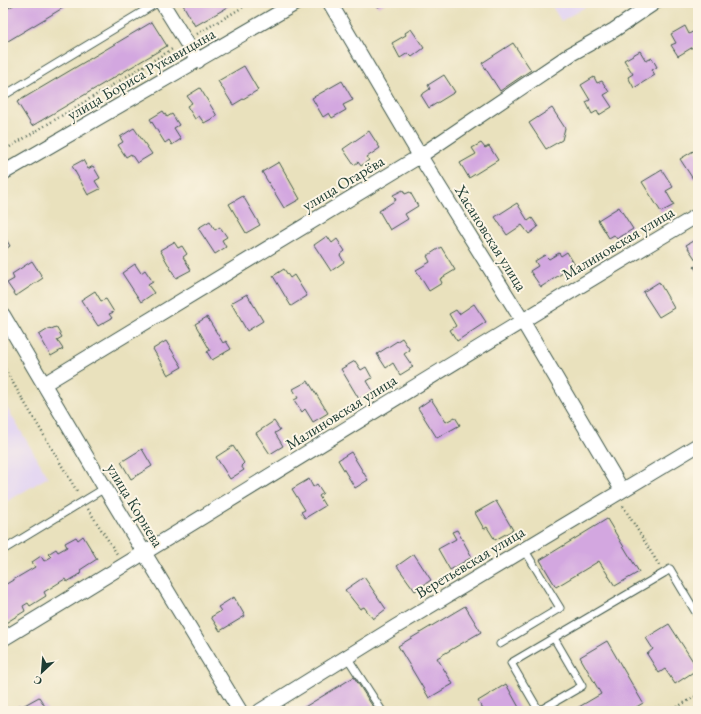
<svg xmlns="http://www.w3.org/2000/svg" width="701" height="714" font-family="'EB Garamond',serif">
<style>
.built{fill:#e2d4f3}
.building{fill:#d3a7e0}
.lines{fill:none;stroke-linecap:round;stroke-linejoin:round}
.lane-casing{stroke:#3d5649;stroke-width:9}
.street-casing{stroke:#3d5649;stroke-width:16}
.path{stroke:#3d5649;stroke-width:2.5;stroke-dasharray:1 3;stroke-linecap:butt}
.lane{stroke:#fff;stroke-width:7}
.street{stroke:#fff;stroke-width:14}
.labels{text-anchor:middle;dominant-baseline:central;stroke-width:4;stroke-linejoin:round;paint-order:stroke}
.street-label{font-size:16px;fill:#1f3d34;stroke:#fcf5e5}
</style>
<rect width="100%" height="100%" fill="#fcf5e5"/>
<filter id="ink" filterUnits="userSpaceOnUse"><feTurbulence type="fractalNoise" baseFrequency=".025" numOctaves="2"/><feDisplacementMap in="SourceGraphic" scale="8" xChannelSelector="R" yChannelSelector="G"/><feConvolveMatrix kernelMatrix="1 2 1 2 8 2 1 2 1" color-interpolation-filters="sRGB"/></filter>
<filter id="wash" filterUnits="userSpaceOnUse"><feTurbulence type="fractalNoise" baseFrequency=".012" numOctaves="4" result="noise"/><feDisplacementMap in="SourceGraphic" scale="16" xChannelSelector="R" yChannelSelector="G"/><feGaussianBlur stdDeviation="0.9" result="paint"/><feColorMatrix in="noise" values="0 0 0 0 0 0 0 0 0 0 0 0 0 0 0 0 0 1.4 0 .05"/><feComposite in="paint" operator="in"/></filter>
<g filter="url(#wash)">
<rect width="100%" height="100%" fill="#e9e1bd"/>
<path class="built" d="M550 3H592L561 21Z
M3 401 48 477 3 504Z"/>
<g id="blocks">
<path class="building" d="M17 3H71L3 44V11Z
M182 3H235L195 26Z
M376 3H385L378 7Z
M152 22 167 46 32 126 17 102Z
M685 26 689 34 694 31 698 38V44L678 56 671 45 676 43 671 34Z
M411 29 424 48 412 57 408 53 400 58 392 43 406 35 405 33Z
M513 43 531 70 500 91 482 63Z
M640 51 646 61 652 58 657 67 652 70 655 75 634 88 628 77 633 74 624 60Z
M244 66 258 90 233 105 218 81Z
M444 75 455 92 429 108 421 95 430 89 428 85Z
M594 77 597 83 602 81 609 92 604 95 612 107 599 115 597 111 592 114 586 102 590 100 581 85Z
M342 81 353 100 343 105 346 110 332 118 329 113 323 117 312 98Z
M200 88 217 116 204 123 199 116 195 119 187 106 192 103 187 96Z
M552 108 565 128 562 140 546 149 529 123Z
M163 111 167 117 172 114 179 125 174 128 181 139 172 145 169 140 165 143 150 119Z
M134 128 152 154 137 163 131 154 126 157 118 145 123 142 120 137Z
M369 131 380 148 367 157 369 160 361 166 358 162 354 165 343 149Z
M481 143 485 148 489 146 498 160 469 178 460 163 476 154 472 148Z
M695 150 698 155V181L696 178 693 179 680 159Z
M83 160 88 169 93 166 100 178 95 181 100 189 88 195 72 166Z
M279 162 300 199 284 208 262 172Z
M662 170 673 187 666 191 674 205 661 212 642 182Z
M403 190 405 194 410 192 418 206 405 214 408 219 390 230 379 211 396 200 393 195Z
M243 196 260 225 246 233 229 204Z
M517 203 528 221 532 218 538 227 529 234 522 225 507 235 495 217Z
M619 207 633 229 617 239 614 235 609 238 598 220Z
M210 221 215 230 220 227 227 237 222 240 226 247 215 254 198 228Z
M3 234 10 246 3 251Z
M327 236 332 243 337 239 345 251 340 255 344 262 331 271 314 245Z
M698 238V263L686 245Z
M174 242 178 248 182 246 187 254 183 257 191 270 176 278 160 250Z
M441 247 455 270 440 279 442 283 429 291 416 270 430 262 427 256Z
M567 252 575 265 541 287 530 271 538 266 535 261 545 255 549 259 559 253 561 256Z
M32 261 43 278 16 296 7 283 14 279 12 274Z
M135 264 141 273 145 270 153 282 148 285 154 293 141 302 122 273Z
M698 264V273L694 267Z
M284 269 290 278 294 275 307 296 291 306 273 276Z
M659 282 674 308 659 317 643 292Z
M95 291 101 301 106 299 114 312 109 314 112 318 98 326 81 300Z
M247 294 263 321 247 331 231 303Z
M474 304 486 322 457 341 450 330 456 326 449 314 456 310 459 314Z
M207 317 223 343 226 341 231 349 212 360 207 352 210 350 195 324Z
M56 327 62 337 57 340 63 349 51 356 39 335 50 328 51 329Z
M402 338 410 350 404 354 413 367 400 375 393 363 386 368 377 354Z
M166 341 182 367 168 375 153 349Z
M355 361 361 370 366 367 372 378 367 381 373 391 359 399 341 369Z
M308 381 328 413 313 422 305 409 302 412 294 400 298 398 293 389Z
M431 399 446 422 455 417 460 425 437 438 418 408Z
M274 421 280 430 275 433 283 446 270 454 256 433Z
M233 446 244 463 241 466 244 470 230 479 216 457Z
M142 449 152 466 131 479 121 462Z
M351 452 368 480 355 488 338 460Z
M309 479 313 487 317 484 323 493 319 496 325 506 305 518 301 512 305 510 292 489Z
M496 501 513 530 495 540 487 527 484 529 475 513Z
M607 519 639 572 615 586 599 561 556 587 540 560Z
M457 530 472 557 450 570 438 549 456 539 452 532Z
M83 536 97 559 80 570 82 573 67 582 65 579 44 592 46 596 30 606 28 603 23 606 25 611 4 624 3 622V586L35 567 32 562 41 556 44 561 51 557 48 554 56 549 58 552 67 547 65 543 76 537 78 540Z
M414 554 431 580 415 591 397 566Z
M364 577 386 609 373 619 364 607 360 609 345 590Z
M234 597 245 616 220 631 211 617 221 611 218 607Z
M465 606 481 632 437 658 453 684 429 698 398 646Z
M669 624 698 669 675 684 665 669 659 673 647 654 653 649 646 638Z
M607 641 643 703 630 711H572L601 694 580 657Z
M354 677 375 710 298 711Z
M506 684 521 711H484L478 701Z
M39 697 48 711H9L20 705 21 707Z"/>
</g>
</g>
<g filter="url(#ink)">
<use href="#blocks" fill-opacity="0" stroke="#3d5649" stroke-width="1"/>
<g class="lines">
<defs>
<path id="lane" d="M3 96 157 3
M3 550 105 488
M554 638 582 686 539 711 511 663 664 573 670 569 698 616
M500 644 560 608 524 549
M347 657 382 711"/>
<path id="street" d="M162 3 198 61
M330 3 420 156 522 320 622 490
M3 173 296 3
M3 315 105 488 240 711
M44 384 420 156 571 54 614 30 654 3
M3 639C235 498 465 354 698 215
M260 711 395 627 698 445"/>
</defs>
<use href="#lane" class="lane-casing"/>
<use href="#street" class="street-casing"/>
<path class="path" d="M197 34 250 3
M3 151 174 48
M3 366 78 493
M623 506 659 565
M88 509 117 554
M670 711 698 695"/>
<use href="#lane" class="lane"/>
<use href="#street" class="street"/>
</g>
</g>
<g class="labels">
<g class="street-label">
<text transform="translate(141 74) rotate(-30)">улица Бориса Рукавицына</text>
<text transform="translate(343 183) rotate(-31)">улица Огарёва</text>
<text transform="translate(491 238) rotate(58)">Хасановская улица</text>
<text transform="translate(618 243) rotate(-31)">Малиновская улица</text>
<text transform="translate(341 412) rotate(-32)">Малиновская улица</text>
<text transform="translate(135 505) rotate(59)">улица Корнева</text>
<text transform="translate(470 562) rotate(-31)">Веретьевская улица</text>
</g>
</g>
<rect width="701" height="714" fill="none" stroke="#fcf5e5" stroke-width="16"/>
<g transform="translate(42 672) rotate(206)" stroke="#fcf5e5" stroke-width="3" paint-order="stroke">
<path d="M0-3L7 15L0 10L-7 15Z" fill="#1f3d34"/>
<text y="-6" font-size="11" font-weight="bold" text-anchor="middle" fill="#1f3d34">С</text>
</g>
</svg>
